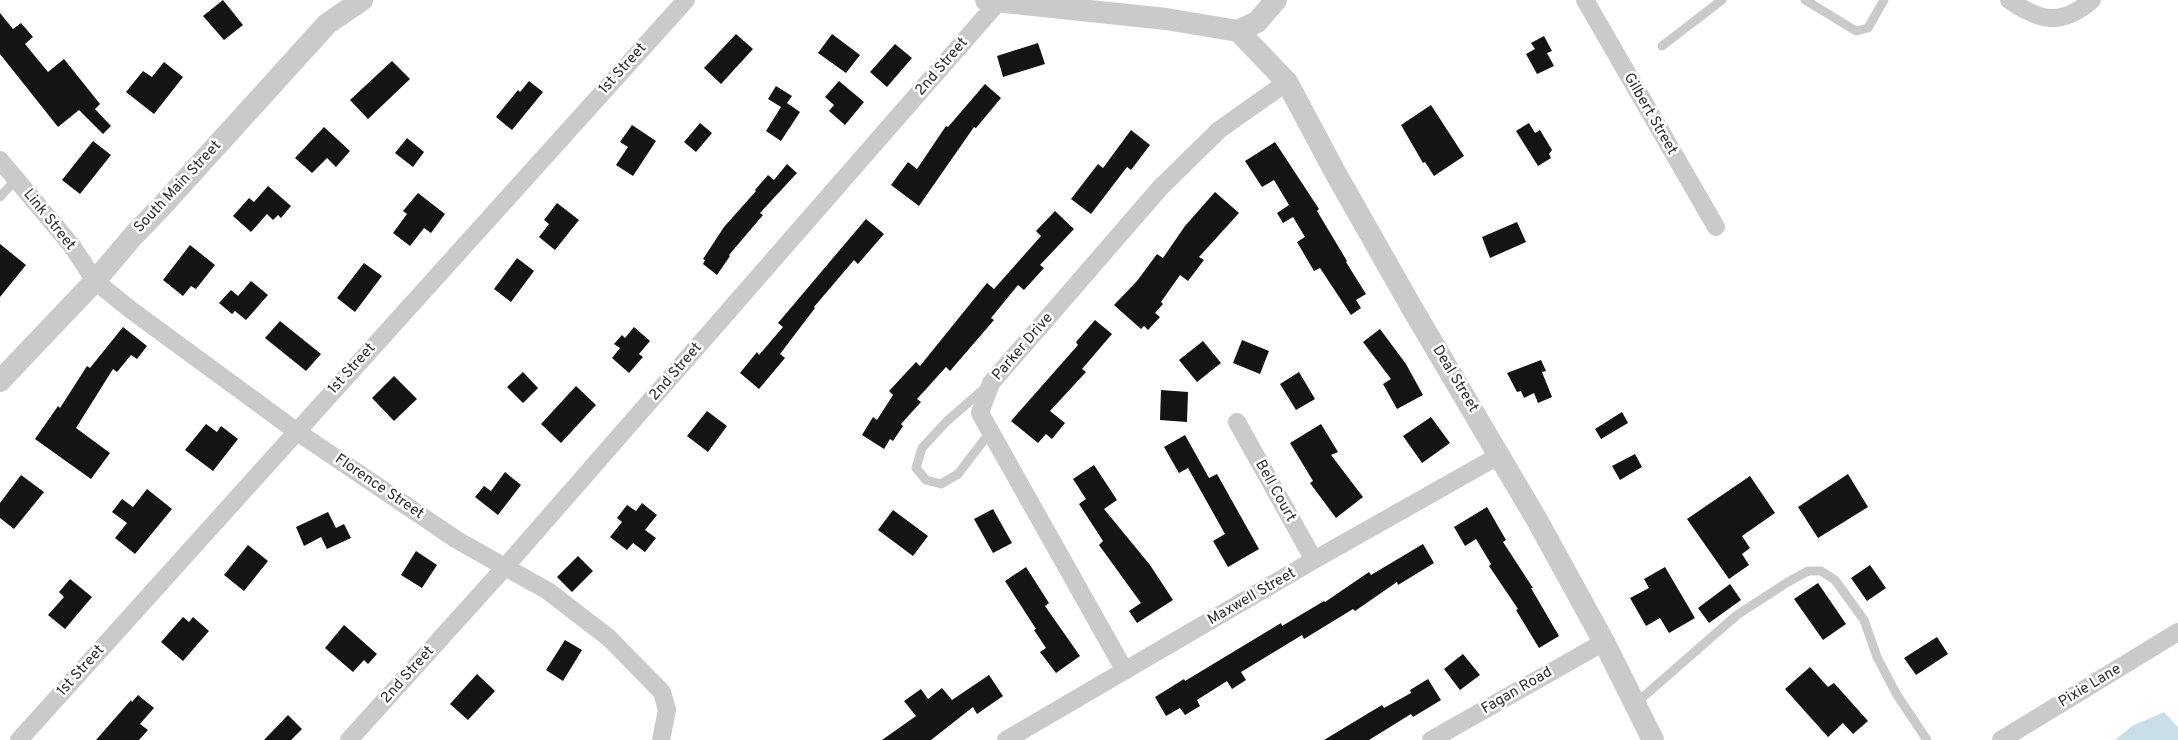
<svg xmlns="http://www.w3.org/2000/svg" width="2178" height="740" font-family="Overpass,sans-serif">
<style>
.water{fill:#c9dfe8}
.building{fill:#141414}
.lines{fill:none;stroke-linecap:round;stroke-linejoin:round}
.service{stroke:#cacaca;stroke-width:9}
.minor{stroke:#cacaca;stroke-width:18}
.tertiary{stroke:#cacaca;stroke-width:22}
.labels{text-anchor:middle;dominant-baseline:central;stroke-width:5;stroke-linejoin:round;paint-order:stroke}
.street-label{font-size:15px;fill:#2d2d2d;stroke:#fff}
</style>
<rect width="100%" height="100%" fill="#fff"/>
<path class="water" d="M2164 712 2178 727V740H2115L2132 726Z"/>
<path class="building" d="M223 0 243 25 224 40 203 16Z
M0 13 13 29 21 23 33 37 25 44 48 72 64 59 100 104 95 109 111 126 103 134 79 110 58 127 0 54Z
M736 34 753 49 721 84 704 68Z
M832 34 860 55 846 73 818 53Z
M1544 36 1552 51 1547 53 1554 66 1537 74 1526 54 1535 49 1531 43Z
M1038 43 1045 64 1003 77 997 56Z
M895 44 912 58 887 87 870 72Z
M392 61 410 79 368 119 350 100Z
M164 62 183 77 154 114 126 92 143 71 152 77Z
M529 81 543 92 512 130 496 117 518 90 520 92Z
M839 81 864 102 845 125 829 111 834 105 825 97Z
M985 84 1001 98 976 128 974 127 919 206 891 185 908 162 917 169 946 126 948 127Z
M776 86 792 96 787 103 800 112 781 141 766 131 781 107 768 99Z
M1431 105 1464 156 1434 176 1425 162 1423 163 1401 125Z
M700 123 712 133 696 152 684 142Z
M1529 123 1535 133 1540 130 1552 150 1549 154 1551 158 1538 166 1516 131Z
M632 125 656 141 633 176 616 165 628 147 620 142Z
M324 127 350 151 336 167 327 158 312 173 295 158Z
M1131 130 1150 145 1131 170 1127 167 1091 214 1071 199 1098 164 1103 168Z
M407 138 424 152 413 167 395 153Z
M93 141 111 155 80 194 62 180Z
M1275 142 1319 209 1317 211 1347 261 1346 262 1366 294 1356 300 1361 308 1351 315 1320 268 1314 271 1297 242 1305 237 1293 217 1283 223 1277 213 1289 205 1274 180 1262 187 1245 161Z
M787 164 797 173 760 213 763 215 729 255 730 256 717 275 703 264 705 260 703 259 724 227 756 191 755 190 768 175 774 180Z
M268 186 291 206 281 218 278 215 273 220 267 214 251 232 233 216 249 198 254 202Z
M1215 192 1239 213 1199 257 1204 260 1188 281 1180 275 1161 302 1163 304 1155 313 1160 317 1148 330 1144 326 1141 329 1114 305 1137 281 1157 254 1163 258 1185 226Z
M418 193 445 214 431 233 424 228 410 246 393 233 407 214 403 211Z
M557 203 579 220 555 250 539 237 549 224 544 220Z
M1055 211 1074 229 1040 265 1044 268 1024 290 1018 285 991 318 994 320 950 371 946 367 917 399 921 402 901 424 903 426 893 441 890 439 884 449 862 435 873 417 877 420 893 395 889 391 916 362 920 366 987 283 994 289 1041 236 1036 231Z
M866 219 884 234 858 264 854 260 814 307 815 308 780 354 785 358 759 389 740 373 757 352 759 355 783 327 778 323Z
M1517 222 1526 242 1490 258 1482 237Z
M0 244 26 265 0 297Z
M190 245 215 265 196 289 191 286 183 296 163 280Z
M517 258 534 271 511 302 494 289Z
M364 263 382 276 355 312 337 298Z
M251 281 268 295 246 320 235 311 232 314 219 303 231 290 238 296Z
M1095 320 1112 334 1082 369 1086 372 1050 411 1065 423 1052 439 1046 434 1038 443 1011 421 1078 345 1076 342Z
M280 321 321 354 306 371 265 338Z
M123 327 147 346 137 359 131 355 117 372 113 369 76 428 110 453 91 479 35 439 58 406 60 408 87 366 90 368Z
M634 327 650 341 639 354 643 357 629 373 612 358 620 348 614 344 622 335 625 338Z
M1380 329 1406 364 1423 395 1397 409 1383 384 1391 379 1363 342Z
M1242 340 1269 351 1260 374 1233 363Z
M1203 341 1221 363 1197 382 1179 360Z
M1541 360 1546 371 1542 372 1552 397 1538 403 1534 393 1524 398 1521 391 1517 392 1507 373Z
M523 372 538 388 523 403 507 387Z
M1299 372 1315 399 1296 410 1280 384Z
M394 376 417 399 394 421 372 398Z
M576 386 596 405 561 443 541 424Z
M1161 390 1188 392 1187 422 1160 420Z
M707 411 727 426 708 452 687 436Z
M1622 412 1628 423 1601 439 1595 429Z
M1431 417 1450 443 1422 463 1403 436Z
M206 424 217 432 221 426 238 439 213 471 185 450Z
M1321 424 1338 452 1331 455 1363 497 1336 518 1310 483 1313 481 1290 443Z
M1185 435 1209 478 1217 474 1259 549 1228 567 1213 541 1225 534 1188 468 1179 473 1164 447Z
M1635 454 1642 467 1620 480 1612 466Z
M1094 465 1117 500 1104 509 1150 565 1173 600 1137 623 1129 611 1141 603 1099 545 1103 541 1079 504 1086 499 1073 479Z
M505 472 521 485 498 515 475 497 484 486 491 491Z
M1848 474 1868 507 1818 538 1798 507Z
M21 475 44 492 14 529 0 518V503Z
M1750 476 1775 513 1742 536 1750 548 1742 554 1749 565 1729 579 1687 519Z
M147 489 172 509 135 554 115 538 127 523 112 512 122 499 133 507Z
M642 503 657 515 645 530 656 538 645 552 633 543 627 550 610 537 622 522 617 518 627 505 636 511Z
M1487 507 1506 540 1503 542 1533 588H1531L1559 636 1539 648 1516 610 1518 609 1489 566 1491 564 1476 539 1465 546 1454 527Z
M993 509 1012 543 993 553 974 519Z
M893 510 928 536 913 556 878 530Z
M328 512 336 528 344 524 351 538 327 549 321 537 304 546 296 527Z
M1423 544 1434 563 1398 585 1397 582 1355 611 1353 609 1304 639 1302 635 1241 672 1246 680 1232 689 1227 681 1197 700 1200 706 1185 715 1180 708 1166 716 1155 697 1184 679 1185 681 1281 623 1282 626 1324 601 1325 602 1369 572 1371 575Z
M248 545 268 561 244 591 224 575Z
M416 551 437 565 422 588 401 575Z
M578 556 593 571 572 592 557 577Z
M1870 565 1886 588 1867 601 1851 578Z
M1026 567 1049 603 1045 606 1080 656 1056 673 1040 652 1046 648 1034 630 1036 629 1005 581Z
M1665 567 1695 618 1669 633 1660 618 1646 626 1630 598 1649 588 1644 579Z
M70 579 92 597 65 629 48 615 64 597 59 592Z
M1818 583 1846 624 1823 640 1794 599Z
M1730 584 1741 600 1709 623 1698 608Z
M183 617 189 622 193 617 209 631 183 661 161 642Z
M344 625 377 654 368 664 364 660 353 672 325 648Z
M1937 637 1948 654 1916 675 1904 658Z
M565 640 582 650 563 681 546 670Z
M1463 654 1480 675 1460 690 1444 669Z
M1810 667 1828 687 1834 683 1868 721 1853 734 1843 723 1828 737 1785 689Z
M477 674 495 691 468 720 450 704Z
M989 675 1003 696 977 714 973 707 931 740H882L916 716 904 701 921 689 928 699 942 688 952 700Z
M1428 679 1441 700 1413 717 1411 714 1369 740H1324L1382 705 1384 708 1411 693 1410 690Z
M138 695 154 708 140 724 148 730 139 740H96L131 700 132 702Z
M288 715 302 729 291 740H264Z"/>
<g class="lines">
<path class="service" d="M1805 0 1856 31 1868 28 1884 0
M1662 46 1722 0
M0 197 16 179
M986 387 946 422 922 448 916 468 926 480 941 484 958 474 991 431
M1635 704 1737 615 1788 582 1808 571H1821L1835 580 1864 620 1877 657 1897 695 1927 740"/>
<path class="minor" d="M1585 0 1716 227
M2009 0C2040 21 2061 27 2092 0
M0 160 72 246 95 281 131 310 296 431 457 540 548 591 609 638 662 692 667 710 661 740
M1237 422 1314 560
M1125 671 980 413 991 383 1160 188 1219 130 1287 82
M19 740 686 0
M349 740 506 566 999 1
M1006 740 1314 560 1500 455
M1431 740 1604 642
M2001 740 2178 632"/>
<path class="tertiary" d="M986 0 1166 19 1238 31 1257 22 1276 0
M1238 31 1287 82 1336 174 1412 308 1537 520 1604 642 1653 740
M0 381 95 281 134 235 162 206 327 24 362 0"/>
</g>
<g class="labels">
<g class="street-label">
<text transform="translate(942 67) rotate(-49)">2nd Street</text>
<text transform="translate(623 69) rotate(-48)">1st Street</text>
<text transform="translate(1650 114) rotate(60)">Gilbert Street</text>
<text transform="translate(178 187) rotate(-47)">South Main Street</text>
<text transform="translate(49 220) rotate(51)">Link Street</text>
<text transform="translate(1023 347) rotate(-49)">Parker Drive</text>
<text transform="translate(352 369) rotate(-48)">1st Street</text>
<text transform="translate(676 372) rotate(-49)">2nd Street</text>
<text transform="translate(1455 379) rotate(59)">Deal Street</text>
<text transform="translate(379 487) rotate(34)">Florence Street</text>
<text transform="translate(1275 491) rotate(61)">Bell Court</text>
<text transform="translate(1252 597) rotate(-30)">Maxwell Street</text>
<text transform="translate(81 671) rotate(-48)">1st Street</text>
<text transform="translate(408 675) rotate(-48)">2nd Street</text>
<text transform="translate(2090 686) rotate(-31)">Pixie Lane</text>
<text transform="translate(1517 691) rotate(-30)">Fagan Road</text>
</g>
</g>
</svg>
